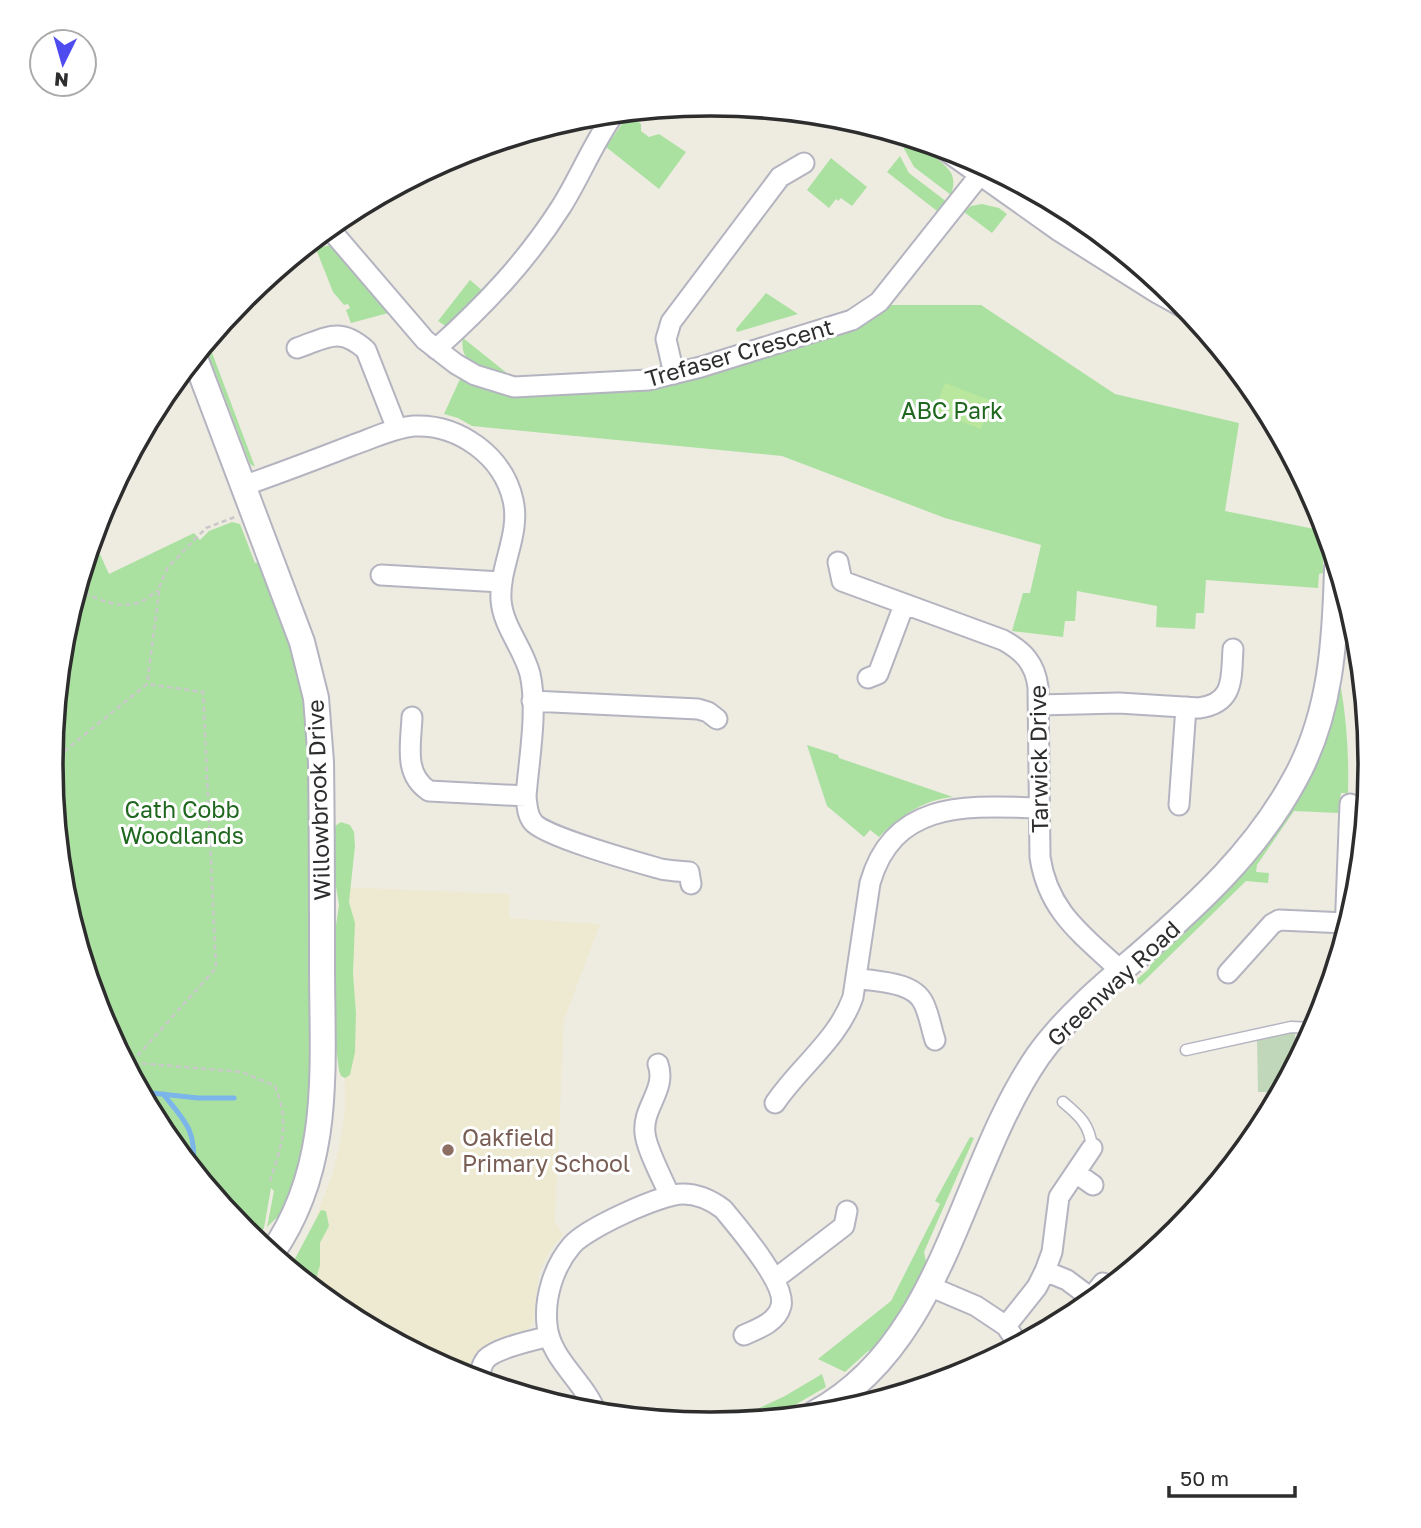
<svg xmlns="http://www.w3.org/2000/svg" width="1421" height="1528" font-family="'Golos Text',sans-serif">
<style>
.education{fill:#eeead2}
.green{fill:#aae1a1}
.cemetery{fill:#c1d7b9}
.pitch{fill:#b9e79d}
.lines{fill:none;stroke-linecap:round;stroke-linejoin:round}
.stream{stroke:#7bb5e9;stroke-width:5}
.service-casing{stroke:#b4b4c0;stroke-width:13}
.minor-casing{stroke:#b4b4c0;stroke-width:23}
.tertiary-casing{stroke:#b4b4c0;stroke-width:28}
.path{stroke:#c8c8c8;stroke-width:2.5;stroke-dasharray:5 3.5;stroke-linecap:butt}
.service{stroke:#fff;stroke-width:10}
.minor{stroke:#fff;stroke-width:19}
.tertiary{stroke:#fff;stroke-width:24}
.education-dot{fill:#8d6e63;stroke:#fff;stroke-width:2.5}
.labels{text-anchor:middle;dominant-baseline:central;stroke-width:6;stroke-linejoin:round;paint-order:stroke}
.street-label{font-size:23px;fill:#2d2d2d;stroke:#fff}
.park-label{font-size:23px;fill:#20681f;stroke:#fff}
.education-label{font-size:23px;fill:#785e54;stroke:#fff;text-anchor:start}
.rim{fill:none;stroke:#2d2d2d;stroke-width:3.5}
</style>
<rect width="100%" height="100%" fill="#eeebe1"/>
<path class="education" d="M341 887 510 894 509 918 600 924 564 1020 555 1222 563 1235 553 1246 539 1273 533 1324 526 1331 490 1342 482 1348 473 1359 466 1376 344 1312 295 1272 334 1170 342 1130 345 1105Z"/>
<path class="green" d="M628 115 641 124V131L649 137 659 134 686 152 659 189 606 147Z
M896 134C909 138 945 161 951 173 955 180 953 188 951 195L914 167Z
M900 156 909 173 947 202 937 211 887 172Z
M831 158 867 187 852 206 841 198 838 201 836 199 829 208 807 190Z
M982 204 999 208 1007 214 992 233 964 212 971 206Z
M333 244 392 312 351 323 346 310 350 308 348 304 344 305 333 292 316 249Z
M470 280 483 291 447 327 438 321Z
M766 293 798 314 737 332 736 329Z
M885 305H981L1115 394 1239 423 1225 511 1324 531 1323 573 1319 574 1318 588 1206 580 1204 613H1196L1195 629 1156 627 1157 606 1077 591 1075 621H1065L1063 637 1012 631 1023 593H1030L1041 545 945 518 782 456 472 426 458 418 444 414 461 377 649 387Z
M463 338 508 374 506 379C486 370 458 366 463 338Z
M208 342 255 467 250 464 205 345Z
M232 522 240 524 255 563 259 562 297 661 310 714 312 1124 290 1205 267 1227 274 1191 271 1188 264 1228 255 1240 244 1230 162 1130 101 1016 63 892 51 764 64 635 93 539 109 574 194 533 200 540 209 531Z
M1337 682 1341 688C1347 724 1349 757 1348 793H1341L1338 813 1294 811 1257 865 1256 872 1269 873 1268 883 1246 881 1140 985 1135 981 1149 969 1151 964 1207 910Z
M807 745 838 755 839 758 953 797C922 800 901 816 879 837L870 830 864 837 827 806Z
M341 822 350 825 354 832 355 846 349 902 355 923 353 973 356 1013 355 1052 350 1075 345 1078 341 1076 339 1071 332 1015 336 987 335 932 339 905 333 869 332 836 335 826Z
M970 1137 974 1138 924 1252 928 1271 881 1344 867 1352 845 1372 818 1359 891 1301 940 1204 935 1201Z
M321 1210 326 1211 329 1226 320 1243V1265L314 1288 290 1268Z
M822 1374 826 1387 786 1410 765 1418 722 1423 742 1416 785 1396Z"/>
<path class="cemetery" d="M1286 1033H1295L1296 1053H1300L1280 1092H1258L1257 1039Z"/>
<path class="pitch" d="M945 383 992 401 981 429 934 411Z"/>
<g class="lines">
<path class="stream" d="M142 1092 198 1098H234
M163 1094C185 1121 197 1131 193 1168"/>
<defs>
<path id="service" d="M1186 1050 1291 1027 1314 1028
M1063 1102C1080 1116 1090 1125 1092 1148"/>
<path id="minor" d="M942 148 1059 231 1157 293 1186 309
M329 228 425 340 456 364 475 375 514 387 648 380 701 367 852 320 879 302 979 176
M1059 231 1072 213
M297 348C327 338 339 326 366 350L397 429
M436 349C484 306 526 262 561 207 580 177 593 143 614 114
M674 374 666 339 671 322 780 177 804 163
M243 486C280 473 317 459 353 445 373 438 393 428 414 426 459 424 503 456 513 500 521 534 499 566 501 600 503 627 523 647 530 674 538 710 529 759 526 796 527 805 527 815 533 822 543 836 640 863 661 869 670 871 680 871 689 872L691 884
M838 562 842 581 1003 640C1023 651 1035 663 1038 687L1040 857C1048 912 1083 935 1121 971
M381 575 501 582
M868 678 878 674 904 605
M532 701 698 709 708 712 717 719
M1039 705 1119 703 1199 708C1235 703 1231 678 1233 649
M412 717C411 744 403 774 429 791L526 796
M1179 805 1186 707
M1345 933 1350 804
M1228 973 1272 924 1279 920 1346 923
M856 978C876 982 912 981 923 1002 929 1013 931 1028 935 1040
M658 1064C667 1090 642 1107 645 1133 646 1148 663 1180 670 1196
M775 1103C800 1066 838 1040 853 997L870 883C894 799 969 806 1039 808
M1076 1173 1093 1185
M1045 1271 1067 1280 1091 1298 1103 1283
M775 1279 844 1226 847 1211
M929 1286 976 1306 1006 1326 1018 1344
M1006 1326 1037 1287 1045 1271 1052 1252 1059 1197 1092 1148
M479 1380C480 1373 481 1365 486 1359 498 1347 533 1341 549 1336
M596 1412C584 1381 550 1359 547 1325 544 1297 554 1266 572 1245 587 1228 661 1194 683 1194 698 1194 711 1200 723 1209 737 1226 787 1284 781 1306 777 1322 758 1329 744 1335"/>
<path id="tertiary" d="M195 358 302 642 316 698 321 762C322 830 322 897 322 965 322 1066 333 1166 272 1253
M815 1413C945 1343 960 1169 1038 1056 1065 1018 1103 986 1138 956 1199 903 1256 851 1295 779 1331 714 1335 642 1337 569"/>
</defs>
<use href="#service" class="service-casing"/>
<use href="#minor" class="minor-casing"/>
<use href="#tertiary" class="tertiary-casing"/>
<path class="path" d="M480 148 490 155
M78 588C92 599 120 609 138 603 145 601 152 594 158 590
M51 762 147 684 160 585 168 567 206 528 235 517
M125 1062 242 1072 275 1086C290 1124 282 1144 270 1181
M132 1062 216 968 203 692 147 684"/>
<use href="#service" class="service"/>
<use href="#minor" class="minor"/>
<use href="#tertiary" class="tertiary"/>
</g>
<circle class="education-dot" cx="448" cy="1150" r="7"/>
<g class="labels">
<g class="street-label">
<text transform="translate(739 352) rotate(-16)">Trefaser Crescent</text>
<text transform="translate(1038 759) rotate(-91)">Tarwick Drive</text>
<text transform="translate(318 800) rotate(-92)">Willowbrook Drive</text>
<text transform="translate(1113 983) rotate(-43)">Greenway Road</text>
</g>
<g class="park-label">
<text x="952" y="410">ABC Park</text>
<text x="182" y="809">Cath Cobb<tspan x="182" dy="26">Woodlands</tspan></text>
</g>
<g class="education-label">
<text x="462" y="1137">Oakfield<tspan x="462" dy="26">Primary School</tspan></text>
</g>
</g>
<path d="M0 0H1421V1528H0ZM710 116H711A647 647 0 0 1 1358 763V765A647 647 0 0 1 711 1412H710A647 647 0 0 1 63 765V763A647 647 0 0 1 710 116Z" fill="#fff" fill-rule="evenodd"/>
<path class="rim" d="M710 116H711A647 647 0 0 1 1358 763V765A647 647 0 0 1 711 1412H710A647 647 0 0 1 63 765V763A647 647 0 0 1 710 116Z"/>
<g transform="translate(63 63) rotate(185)"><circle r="33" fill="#ffffff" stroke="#ababab" stroke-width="2"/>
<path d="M0-5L12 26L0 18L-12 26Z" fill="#4e4bf1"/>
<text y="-10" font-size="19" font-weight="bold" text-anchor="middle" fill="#2d2d2d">N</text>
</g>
<path d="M1169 1486v10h126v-10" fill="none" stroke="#2d2d2d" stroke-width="3.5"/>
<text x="1180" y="1486" font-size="21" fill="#2d2d2d" stroke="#ffffff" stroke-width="5" paint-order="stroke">50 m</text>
</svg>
